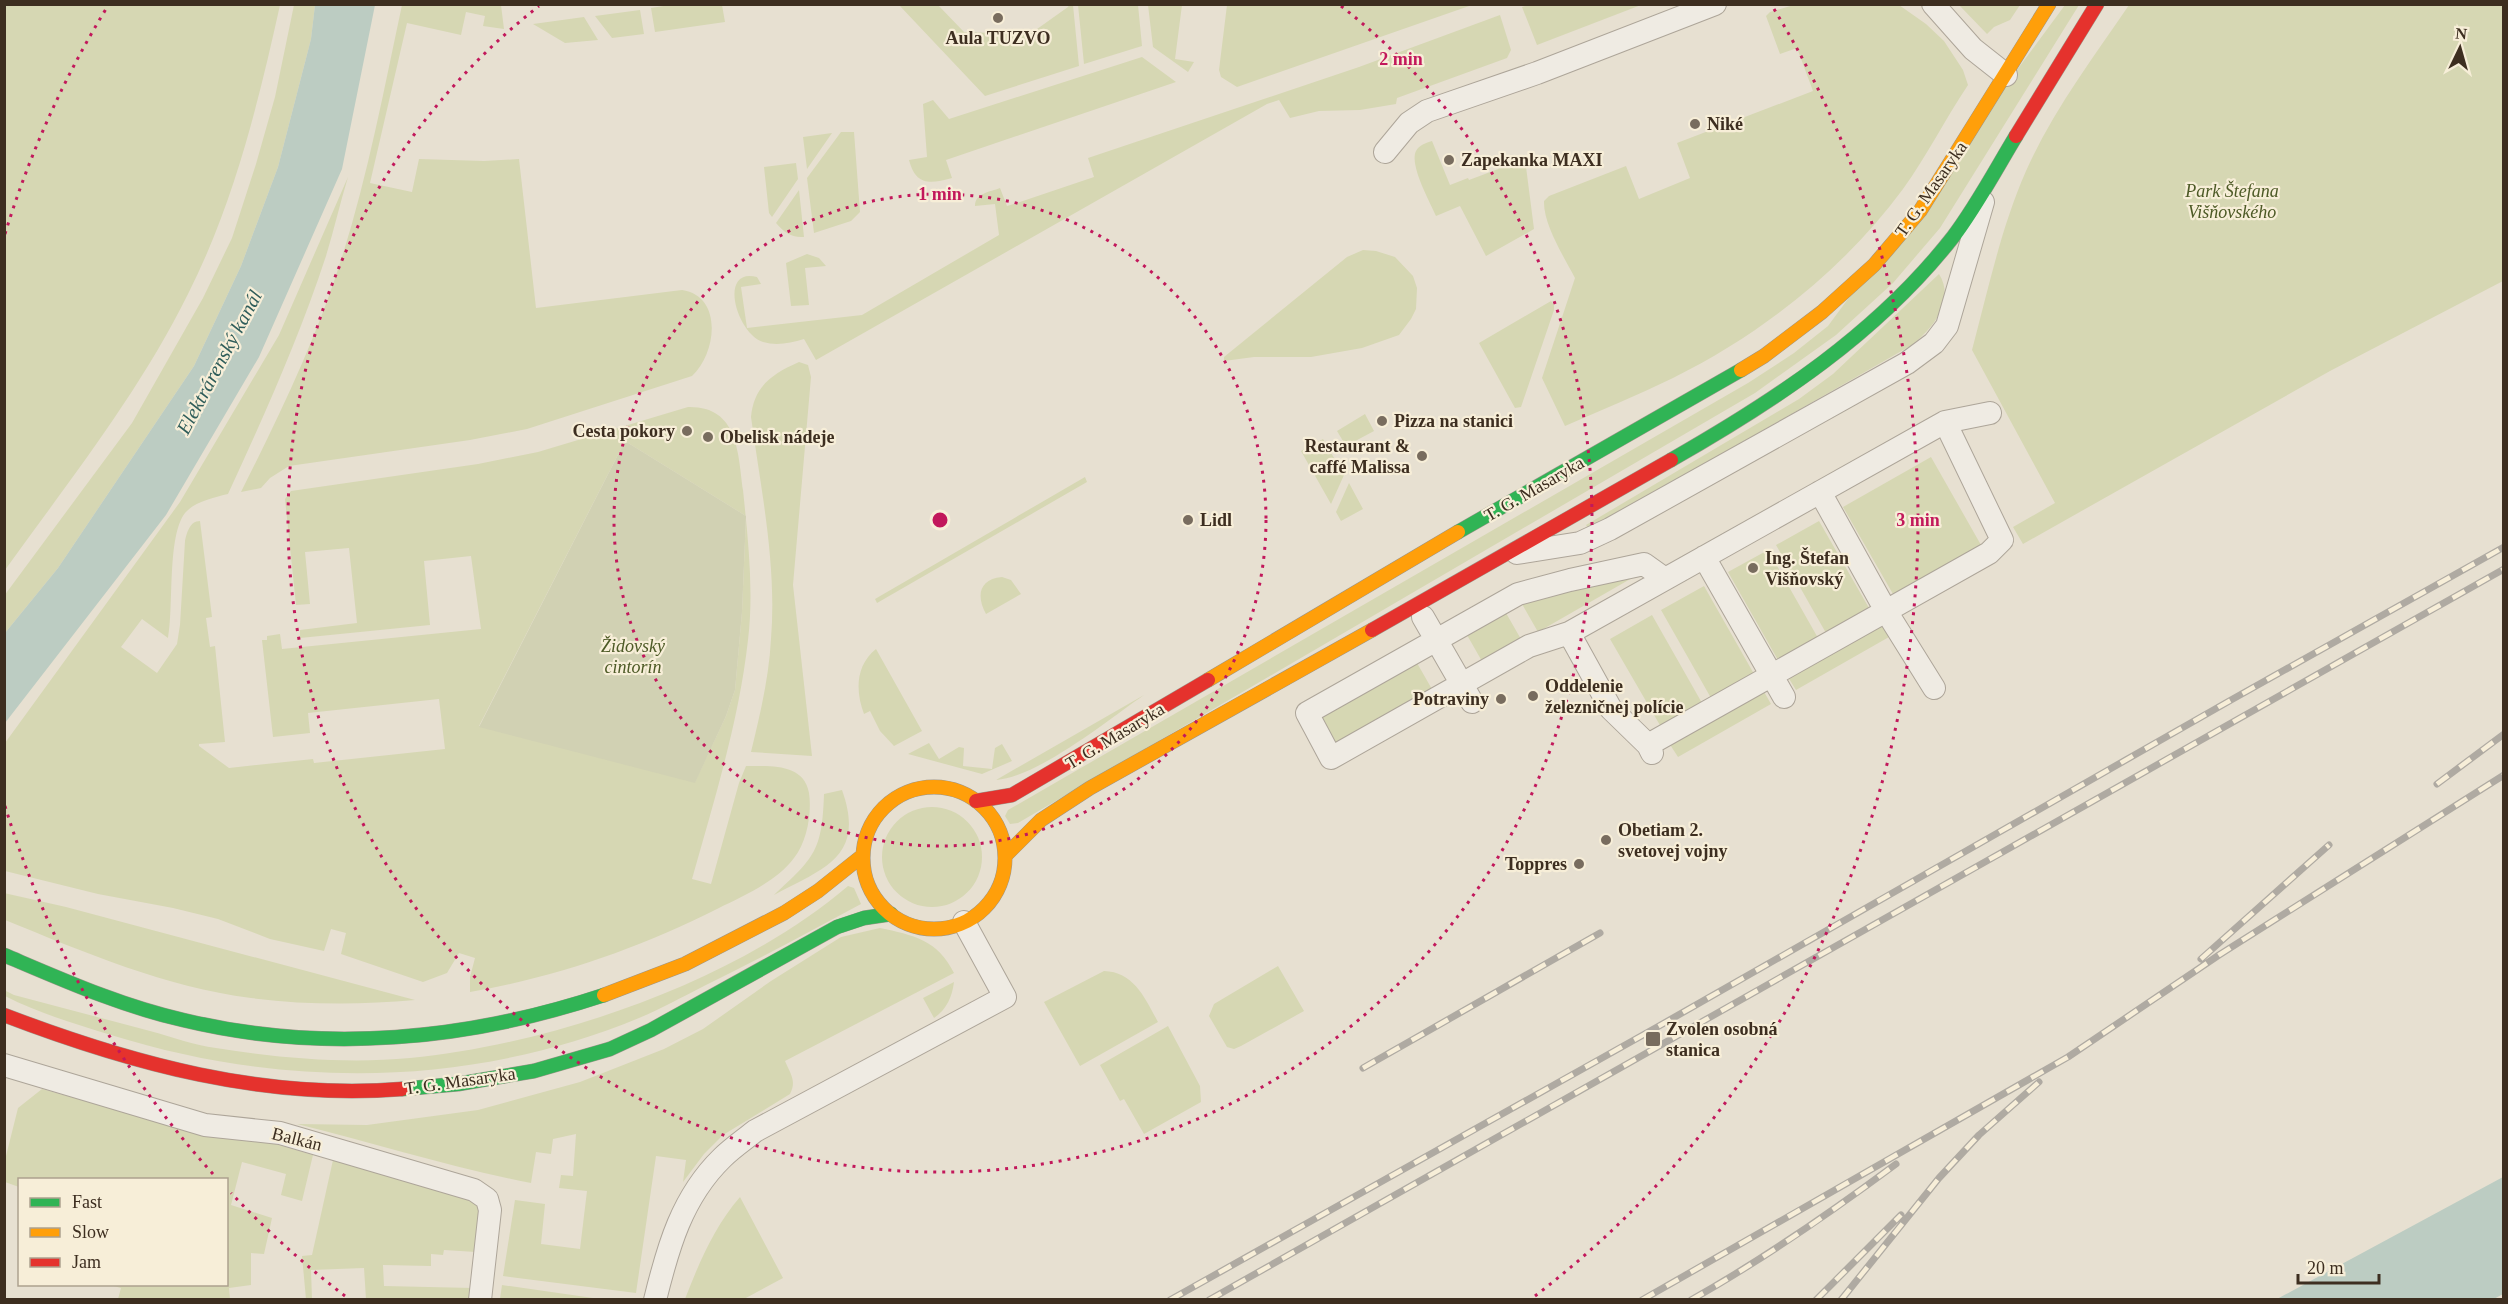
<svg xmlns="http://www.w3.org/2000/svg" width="2508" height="1304" font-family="Georgia,serif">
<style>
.green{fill:#d6d7b3;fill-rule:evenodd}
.cemetery{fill:#d1d1b3}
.water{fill:#bcccc2}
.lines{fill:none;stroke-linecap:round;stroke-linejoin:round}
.street-casing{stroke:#ada599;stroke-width:24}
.fast-casing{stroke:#9c958a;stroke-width:15}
.slow-casing{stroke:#9c958a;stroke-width:15}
.jam-casing{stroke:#9c958a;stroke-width:15}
.street{stroke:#efebe3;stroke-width:22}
.fast{stroke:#30b455;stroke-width:14}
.slow{stroke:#ff9f0a;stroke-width:14}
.jam{stroke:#e5322d;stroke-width:14}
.rail-casing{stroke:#afaaa2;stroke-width:7}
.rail{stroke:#f7eed8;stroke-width:4.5;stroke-dasharray:14;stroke-linecap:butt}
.ring{fill:none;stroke:#c2185b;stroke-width:3;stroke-dasharray:3 6}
.poi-dot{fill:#786c5e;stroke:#f7eed8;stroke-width:2}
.labels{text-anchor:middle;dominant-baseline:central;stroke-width:4.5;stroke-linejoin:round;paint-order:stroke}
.poi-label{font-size:18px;font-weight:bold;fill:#3d2e20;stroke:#f7eed8;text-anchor:start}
.street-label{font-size:18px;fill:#3d2e20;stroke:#f7eed8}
.park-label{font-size:18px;font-style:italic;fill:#4d5a26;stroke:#f7eed8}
.water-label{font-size:20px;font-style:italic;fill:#2f5d5a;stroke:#f7eed8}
.centre{fill:#c2185b;stroke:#f7eed8;stroke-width:3}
.ring-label{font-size:18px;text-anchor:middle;font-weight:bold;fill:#c2185b;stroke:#f7eed8;stroke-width:4.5;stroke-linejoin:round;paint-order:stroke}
</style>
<rect width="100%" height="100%" fill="#e7e0d1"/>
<path class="green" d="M5 4 280 5C258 104 234 203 188 294 139 393 69 481 5 570Z
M676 4 722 5 725 22 655 32 651 8Z
M1797 4 1899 5 1926 24 1944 41 1963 70 1968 85C1945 119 1927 156 1903 189 1844 269 1762 334 1673 378 1638 395 1601 410 1565 426L1542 378 1575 278C1564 257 1543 224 1544 201L1549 196 1626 166 1639 199 1690 178 1677 143 1813 91 1797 48 1780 54 1766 16 1770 12Z
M294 5H315L311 39 278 167 241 266 194 366 58 568 5 633 4 596 132 423 203 298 232 238 256 164 275 97Z
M402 5H501L504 29 483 26 485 16 466 12 461 35 407 23 370 183 412 192 419 159 484 161 519 159 536 308 682 290C723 296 717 353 692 376L527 429 470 440 289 466 270 478 261 488 241 492C279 416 317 338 342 257 368 175 384 89 402 5Z
M899 5H938L964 32 1030 34 1068 7 1069 5H1073L1079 66 985 96Z
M1078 5H1138L1142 46 1084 64Z
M1148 5H1182L1175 59 1194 62 1188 72 1153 47Z
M1227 5V4L1472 5 1237 87 1221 77 1219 70Z
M1529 5V4L1641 5 1537 45 1522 7Z
M1959 5H2020L2010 20 1994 27 1987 34Z
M2065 5H2079L1940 228 1893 283 1836 335 1755 393 1018 823 1010 824 1005 816 1008 810 1748 383 1794 353 1828 326Z
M2129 5H2503V281L2330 371 2023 544 2013 527 2055 503 1972 350C1988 290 2001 228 2026 171 2052 112 2093 58 2129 5Z
M640 10 644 34 612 38 595 16Z
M1500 15 1511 50 1507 58 1397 98 1396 104 1360 110 1319 111 1290 118 1279 100 1267 104 816 360 804 339C790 343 777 346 763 342 736 333 718 267 757 277L761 284 741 287 747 328 862 315 999 235 995 204 975 206C975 193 990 192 1000 188L1007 206 1017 203 1094 177 1088 158 1359 67Z
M584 17 598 40 565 43 533 24Z
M1142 57 1176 82 946 160 952 178C930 184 916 186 909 160L927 157 923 104 933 100 949 119Z
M841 132H854L860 212 851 221 814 233 807 178Z
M832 133 807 169 803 137Z
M1432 141 1450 185 1468 178 1469 180 1525 159 1534 229 1486 256 1460 206 1436 216C1430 202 1409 165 1416 151 1419 145 1426 143 1432 141Z
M796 163 798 179 772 217 769 213 764 167Z
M348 177C340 203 334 230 326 256 299 338 264 416 228 494 215 497 194 502 185 513 167 536 174 607 168 638L142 619 121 647 157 673 177 644 180 625 185 541C187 532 190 521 200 521L212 617 206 618 210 647 215 646 225 742 199 744V746L229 768 313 759 314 763 445 749 439 699 308 713 310 733 273 737 262 640H267V636L280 634 282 649 481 629 471 556 424 561 430 625 300 638V630L357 623 349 548 305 552 310 604 296 605 285 499 291 491 478 464 538 452 688 407C738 406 738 452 743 490 748 539 754 591 748 640 739 721 714 801 692 879L711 884 739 783 746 766C770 766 804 763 809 793 812 813 807 842 794 858 777 881 744 896 719 908 637 949 560 976 470 992V977L475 958 459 953 447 973 423 982 341 954 346 933 331 929 324 951 270 939 218 919 173 908 98 894 5 871V743L180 502 279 335ZM625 441 746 516 742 612 735 690 726 716 695 782 479 726Z
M799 190 804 237C791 238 784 232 776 223Z
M1363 250 1376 251 1395 257 1413 276 1417 288 1416 309 1411 319 1399 335 1362 348 1311 357H1254L1224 361V357L1347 257Z
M807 254 819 258 826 266 805 268 809 305 791 306 786 263Z
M1939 274C1956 301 1932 329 1912 345L1589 530 1586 525 1799 399 1833 374Z
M1551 301 1554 305V310L1521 407 1515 408 1479 343Z
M799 362 808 365 811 377 793 585 812 756 751 752C760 714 769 678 771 639 777 565 761 490 751 417 754 386 772 374 799 362Z
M1365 414 1374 431 1346 446 1337 431Z
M1323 439 1344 475 1331 504 1301 451Z
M1931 457 1981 545 1893 594 1843 507Z
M1085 477 1087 482 877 603 875 599Z
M1349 483 1363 509 1341 521 1336 512Z
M1819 521 1869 608 1826 633 1776 545Z
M1768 550 1818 638 1778 660 1728 572Z
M1639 574 1538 632 1522 604 1541 594Z
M1002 577 1011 580 1021 594 986 614C976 596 979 579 1002 577Z
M1704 586 1754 674 1711 698 1661 610Z
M1506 613 1522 641 1483 663 1467 635Z
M1652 615 1702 703 1661 727 1610 639Z
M1881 624 1889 637 1796 690 1788 677Z
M876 649 922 731 894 746 880 731 870 711 864 714C855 690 856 665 876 649Z
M1417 663 1433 691 1332 748 1316 720Z
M1763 690 1771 704 1678 757 1669 743Z
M1144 695C1108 720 1038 777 996 780Z
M929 743 939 759 959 747 964 748 963 766 992 769 995 748 1002 744 1012 761 982 774 908 754Z
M842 790C866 857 824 868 774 895 815 857 822 851 824 794Z
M882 857a50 50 0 1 1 100 0a50 50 0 1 1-100 0Z
M848 886 854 888 861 904C809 932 757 960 704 986 682 997 661 1009 639 1018 470 1088 284 1089 111 1035 75 1024 38 1013 5 996L4 990 14 995C59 1007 105 1019 150 1031 172 1037 194 1045 216 1048 279 1058 346 1064 410 1058 555 1044 737 981 848 886Z
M4 893 66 907 415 1000C360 1005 306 1005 251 998 165 987 84 952 5 920Z
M880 928C913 935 938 940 954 973L785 1061C790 1073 797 1081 790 1094L723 1135 704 1154 683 1182 686 1160 656 1156 636 1293 503 1276 515 1200 545 1204 541 1244 580 1249 587 1191 559 1188 561 1175 573 1176 576 1134 553 1139 551 1154 536 1152 531 1183C452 1168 375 1143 297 1124L367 1125 478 1110 580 1082 664 1049 703 1029 771 981 841 937Z
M1278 966 1304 1011 1241 1046 1234 1049 1227 1047 1209 1016 1214 1004Z
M1104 971C1134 972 1145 998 1158 1022L1080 1066 1044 1002Z
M954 982C952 997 947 1009 934 1018L923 998Z
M1168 1026 1200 1086 1201 1102 1144 1134 1124 1099 1120 1101 1100 1065Z
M42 1089 211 1136 272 1143 313 1155 302 1201 281 1195 286 1174 242 1162 231 1205 272 1218 264 1254 251 1253V1285L229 1288 230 1299H118L121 1288 110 1285 226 1284V1180H20L19 1187 5 1182V1160L18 1108Z
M333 1160 387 1172 471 1196 481 1205 476 1252 444 1250 443 1255 431 1254V1266L383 1265 384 1286 473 1288 471 1299H366L364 1268 311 1270 312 1299H306L302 1256 312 1255Z
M740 1197 783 1278 744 1299H685C699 1263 714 1227 740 1197Z
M502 1285 593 1298 602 1299H500Z"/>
<path class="cemetery" d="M625 441 746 516 742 612 735 690 726 716 695 783 479 727Z"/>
<path class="water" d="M315 5H375L342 169 259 357 166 515 5 723V633L58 568 194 366 241 266 278 167 311 39Z
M2503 1177V1294L2492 1300 2277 1299Z"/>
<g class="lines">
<defs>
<path id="street" d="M1933 4 1973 49 2006 75
M1385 152 1409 123 1427 111 1537 73 1715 4
M1820 492 1886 611 1934 688
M1517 553 1580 543 1610 529 1907 363 1934 343 1947 326 1983 202
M1704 557 1784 697
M1423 617 1472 702
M1569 633 1529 646 1331 758 1307 713 1518 594 1570 580 1644 564 1665 579
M1648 745 1989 553 2002 540 1945 422
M1652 753 1648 745 1611 709 1569 633 1945 422 1990 413
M4 1065 205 1125 280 1133 474 1190 487 1199 490 1210 480 1300
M655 1300C668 1247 682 1197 722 1158 732 1148 744 1140 755 1131L1005 997 964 922"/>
<path id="fast" d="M1671 460C1776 400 1877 334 1953 237 1976 207 1996 169 2016 136
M1458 532 1741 370
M4 955C63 980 121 1006 183 1020 324 1054 468 1040 604 995
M402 1089 458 1084 534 1071 610 1049 651 1030 837 927 864 918 891 914"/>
<path id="slow" d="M1741 370 1764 356 1822 312 1874 265 1920 211 2049 4
M1208 680 1458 532
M863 858a71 71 0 1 1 142 0a71 71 0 1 1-142 0Z
M1005 856 1041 820 1090 788 1372 630
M604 995 685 964 784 913 818 891 862 856"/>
<path id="jam" d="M2016 136 2097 4
M1372 630 1671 460
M976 801 1012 795 1208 680
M4 1015C132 1064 264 1100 402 1089"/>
</defs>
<use href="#street" class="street-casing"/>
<use href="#fast" class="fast-casing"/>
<use href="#slow" class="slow-casing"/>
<use href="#jam" class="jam-casing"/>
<use href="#street" class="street"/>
<use href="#fast" class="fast"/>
<use href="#slow" class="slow"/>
<use href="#jam" class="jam"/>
<defs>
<path id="rail" d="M2437 784 2504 734
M2201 959 2329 845
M1363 1068 1600 933
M1170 1300 1659 1026 2231 700 2504 547
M1209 1300 2504 569
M1642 1300 2068 1057 2219 955 2504 775
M1691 1300C1764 1259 1830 1213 1896 1164
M1816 1300 1901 1215
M1841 1300 1939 1178 1979 1135 2039 1082"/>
</defs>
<use href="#rail" class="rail-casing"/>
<use href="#rail" class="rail"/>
</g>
<g class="ring">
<circle cx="940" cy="520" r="326"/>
<path d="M1341 6A652 652 0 1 1 539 6"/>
<path d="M345 1296A978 978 0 0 1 231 1193M213 1174A978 978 0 0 1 5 806M5 234A978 978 0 0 1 106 9M1774 9A978 978 0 0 1 1535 1296"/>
</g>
<g class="poi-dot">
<circle cx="998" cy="18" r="6"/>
<circle cx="1695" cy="124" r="6"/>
<circle cx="1449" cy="160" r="6"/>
<circle cx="1382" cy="421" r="6"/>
<circle cx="687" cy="431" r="6"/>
<circle cx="708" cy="437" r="6"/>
<circle cx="1422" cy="456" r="6"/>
<circle cx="1188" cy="520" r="6"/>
<circle cx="1753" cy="568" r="6"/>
<circle cx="1533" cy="696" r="6"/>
<circle cx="1501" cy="699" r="6"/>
<circle cx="1606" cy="840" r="6"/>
<circle cx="1579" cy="864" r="6"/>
<rect x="1645" y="1031" width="16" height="16" rx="3"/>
</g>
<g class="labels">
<g class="poi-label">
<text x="998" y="38" text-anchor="middle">Aula TUZVO</text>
<text x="1707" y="124">Niké</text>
<text x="1461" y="160">Zapekanka MAXI</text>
<text x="1394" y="421">Pizza na stanici</text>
<text x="675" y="431" text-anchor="end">Cesta pokory</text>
<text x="720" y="437">Obelisk nádeje</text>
<text x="1410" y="446" text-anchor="end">Restaurant &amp;<tspan x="1410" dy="21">caffé Malissa</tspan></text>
<text x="1200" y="520">Lidl</text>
<text x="1765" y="558">Ing. Štefan<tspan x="1765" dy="21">Višňovský</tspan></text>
<text x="1545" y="686">Oddelenie<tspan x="1545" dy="21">železničnej polície</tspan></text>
<text x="1489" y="699" text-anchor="end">Potraviny</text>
<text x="1618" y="830">Obetiam 2.<tspan x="1618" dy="21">svetovej vojny</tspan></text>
<text x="1567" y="864" text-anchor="end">Toppres</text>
<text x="1666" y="1029">Zvolen osobná<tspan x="1666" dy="21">stanica</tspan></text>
</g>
<g class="street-label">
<text transform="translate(1931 189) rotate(-55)">T. G. Masaryka</text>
<text transform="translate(1534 489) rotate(-30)">T. G. Masaryka</text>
<text transform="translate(1115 736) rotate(-31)">T. G. Masaryka</text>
<text transform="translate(460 1081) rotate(-8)">T. G. Masaryka</text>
<text transform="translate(297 1139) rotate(14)">Balkán</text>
</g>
<g class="park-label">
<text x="2232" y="191">Park Štefana<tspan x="2232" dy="21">Višňovského</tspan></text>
<text x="633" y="646">Židovský<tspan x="633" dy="21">cintorín</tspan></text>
</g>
<g class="water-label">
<text transform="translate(219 362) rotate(-62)">Elektrárenský kanál</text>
</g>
</g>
<circle cx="940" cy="520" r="9" class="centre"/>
<g class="ring-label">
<text x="1401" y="65">2 min</text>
<text x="940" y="200">1 min</text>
<text x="1918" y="526">3 min</text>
</g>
<rect width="2508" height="1304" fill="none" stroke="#3d2e20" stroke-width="12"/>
<rect x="18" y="1178" width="210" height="108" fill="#f7eed8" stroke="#ada18e" stroke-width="1.5"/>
<rect x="30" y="1198" width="30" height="9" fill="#30b455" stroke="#ada18e" stroke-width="1.5"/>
<text x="72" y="1208" font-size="18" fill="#3d2e20">Fast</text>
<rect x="30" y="1228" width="30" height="9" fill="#ff9f0a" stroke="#ada18e" stroke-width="1.5"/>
<text x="72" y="1238" font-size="18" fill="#3d2e20">Slow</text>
<rect x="30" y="1258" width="30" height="9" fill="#e5322d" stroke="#ada18e" stroke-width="1.5"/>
<text x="72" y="1268" font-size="18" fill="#3d2e20">Jam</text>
<g transform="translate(2460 48) rotate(5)" stroke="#f7eed8" stroke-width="4.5" paint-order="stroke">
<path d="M0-4.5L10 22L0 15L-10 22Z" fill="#3d2e20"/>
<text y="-9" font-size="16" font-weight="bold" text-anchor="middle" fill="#3d2e20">N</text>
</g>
<path d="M2298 1274v9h81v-9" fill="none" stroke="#3d2e20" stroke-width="3"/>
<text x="2307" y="1274" font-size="18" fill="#3d2e20" stroke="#f7eed8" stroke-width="4.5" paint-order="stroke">20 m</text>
</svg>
